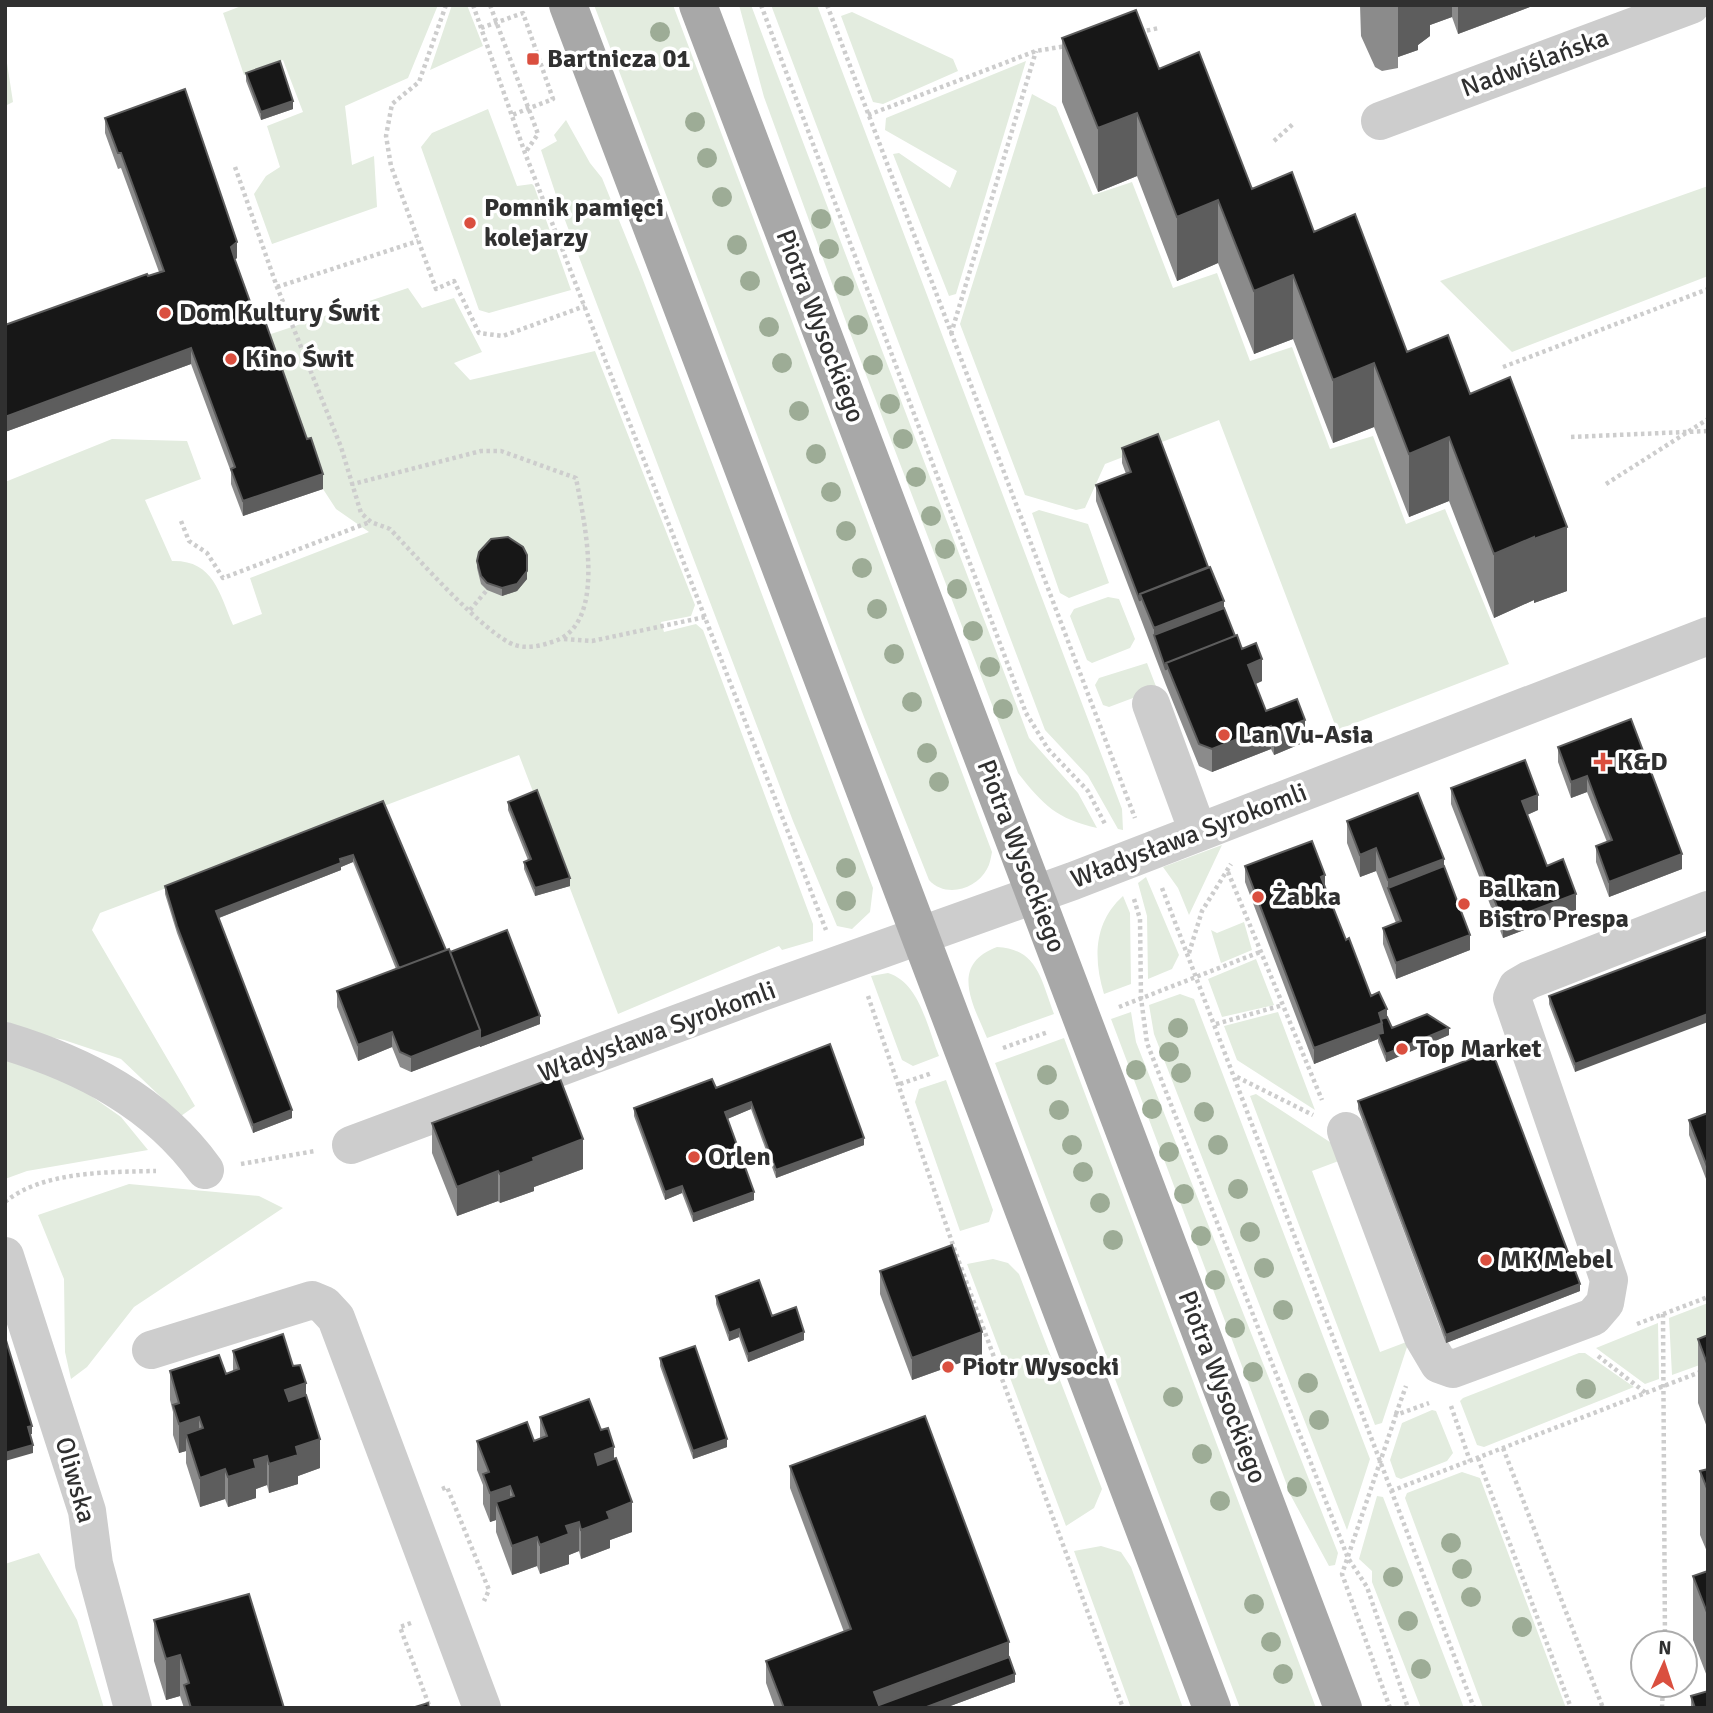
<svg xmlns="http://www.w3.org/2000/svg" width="1713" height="1713" font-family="Signika,sans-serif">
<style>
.green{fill:#e3ecdf}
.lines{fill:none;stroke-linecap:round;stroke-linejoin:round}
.path{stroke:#cdcdcd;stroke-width:4.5;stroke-dasharray:3.5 3.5;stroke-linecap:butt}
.minor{stroke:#cdcdcd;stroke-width:38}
.major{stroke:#a8a8a8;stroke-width:38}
.tree{fill:#9dac96}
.wall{fill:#8b8b8b}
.shaded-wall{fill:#5d5d5d}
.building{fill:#171717;stroke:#5d5d5d;stroke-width:2}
.poi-dot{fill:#da4f3f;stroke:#fff;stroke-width:2.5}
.labels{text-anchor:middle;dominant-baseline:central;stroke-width:7;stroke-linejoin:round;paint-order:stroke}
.poi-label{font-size:26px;font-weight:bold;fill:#303030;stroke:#fff;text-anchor:start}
.street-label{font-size:26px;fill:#303030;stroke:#fff}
</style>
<rect width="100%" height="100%" fill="#fff"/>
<path class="green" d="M244 5H438L408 78 345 106 352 165 374 156 377 207 272 244 254 194 266 176 280 167 267 126 303 112 283 60 244 75 223 13Z
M452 5H467L483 46 430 70Z
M594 5H673L992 852C991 857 990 864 987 869 976 890 945 898 929 880L864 717Z
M739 5H751L1029 738 1078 793 1097 828C1057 819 1043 805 1018 773L849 330 764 97Z
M771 5H817L1122 809 1123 830 1118 829 1088 776 1045 730Z
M852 12 953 59 958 71 883 104 873 102 841 16Z
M5 50 13 102 5 106Z
M1026 61 956 294 949 296 893 154 899 153 950 188 957 171 885 130 886 118Z
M1032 94 1056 107 1093 195 1132 182 1173 288 1217 273 1250 361 1292 347 1330 449 1373 436 1406 524 1445 509 1509 664 1337 730 1219 420 1105 464 1085 508 1076 510 1025 495 960 324Z
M488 109 517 186 532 184 534 186 571 290 489 313 479 310 421 147 432 133Z
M566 120 590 163 602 178 640 272 873 888 870 912 852 929 837 926 793 821 560 207 541 150 557 141 554 135Z
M1708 186V276L1512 352 1440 281Z
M408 288 422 308 454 298 482 352 454 363 470 380 595 351 695 605 691 616 661 622 664 632 696 624 703 630 813 924V941L782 950 779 946 618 1014 519 755 100 913 92 930 195 1106 181 1116 121 1059 64 1040 5 1027V482L112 439 187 441 201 479 145 500 172 561C213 560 219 592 233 625L262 614 250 578 369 532 336 509 323 489 265 336Z
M1039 510 1088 524 1109 583 1069 598 1060 593 1032 513Z
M1108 597 1119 599 1135 639 1130 648 1092 663 1087 660 1070 616 1074 609Z
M1147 663 1157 689 1109 707 1103 705 1095 685 1099 678Z
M1222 845 1189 915 1178 888 1163 867Z
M1146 877 1179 955 1172 969 1148 979 1147 916 1138 883Z
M1123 896 1130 913 1131 984 1104 994C1093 958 1094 922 1123 896Z
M1244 922 1252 950 1221 963 1211 930 1217 933Z
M997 947C1038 949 1041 980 1054 1014L987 1038C973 1004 949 965 997 947Z
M1256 959 1274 1005 1222 1017 1208 979Z
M888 973C920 983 927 1027 939 1056L913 1066 902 1060 871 976Z
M1180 994 1194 999 1370 1459 1347 1530 1154 1034 1149 1005Z
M1131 1012 1136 1042 1338 1553 1335 1565 1329 1566 1291 1496 1111 1019Z
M1278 1012 1315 1110 1237 1060 1224 1026Z
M1064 1038 1316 1708H1240L995 1063Z
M5 1059 77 1086 121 1117 148 1150 27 1171 5 1179Z
M946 1080 993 1210 989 1222 960 1231 915 1102 919 1089Z
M1256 1094 1339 1148 1344 1159 1312 1171 1380 1352 1409 1341 1382 1423 1375 1425 1250 1096Z
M129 1184 259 1196 283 1208 134 1307 87 1367 71 1379 65 1352 64 1279 38 1215Z
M993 1259 1008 1263 1019 1274 1102 1489 1094 1508 1066 1526 967 1264Z
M1708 1303V1362L1672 1375 1669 1318Z
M1658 1323 1659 1379 1645 1384 1596 1348Z
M1579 1353H1585L1634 1387 1484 1447 1477 1445 1460 1401 1463 1398Z
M1432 1410 1436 1411 1453 1453 1447 1461 1401 1479 1396 1477 1390 1460 1402 1423Z
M1462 1472 1480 1478 1566 1708H1483L1405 1498 1407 1493Z
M1377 1496 1383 1497 1464 1708H1421L1372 1582V1571L1359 1559Z
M1101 1546 1121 1552 1131 1567 1183 1708H1131L1074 1551Z
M39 1553 77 1620 104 1708H5V1564Z"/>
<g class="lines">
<path class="path" d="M446 5 419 82 392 104 386 136 391 166 436 289 454 281 479 333 503 336 585 306
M473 5 525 153 826 930
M490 5 538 134 525 153
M761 5 1026 713 1048 749 1088 791 1106 826
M827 5 1135 818
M481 28 523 13 553 99 512 115
M1140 32 1159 28
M868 115 1036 51 1066 46
M1274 141 1293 124
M235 167 277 287 341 447 361 513 371 522 390 529C415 555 485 635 515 645 527 649 540 646 552 642 609 626 584 521 576 478L501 451H481L353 484
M277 287 418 241
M951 334 1036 51
M1503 367 1708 289
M1571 437 1708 431
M1606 484 1708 419
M181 521 189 541 207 553 223 578 370 522
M470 610 487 590
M564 639 592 641 705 617
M1228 872 1322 1100
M1162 888 1474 1708
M1134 899 1140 919 1141 998 1147 1043 1348 1558 1367 1587 1408 1708
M1189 953 1202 911 1231 864
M868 996 955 1251 1123 1708
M1119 1007 1260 952
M1216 1024 1283 1005
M1003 1048 1048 1032
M1237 1077 1313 1115
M900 1084 932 1073
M241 1164 315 1151
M5 1202C42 1171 109 1172 156 1171
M1663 1314 1665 1643
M1637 1324 1708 1297
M1598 1356 1646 1393
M1451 1406 1470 1461
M1396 1414 1406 1386
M1503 1448 1603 1708
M1478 1458 1571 1708
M442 1489 447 1487 489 1590 484 1601
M1391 1491 1708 1369
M411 1623 400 1627 430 1708
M1390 1708 1342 1574 1396 1415 1429 1403
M1662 1708 1663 1685"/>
<path class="minor" d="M1380 121 1691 5
M1151 704 1198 832
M5 1041C84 1065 156 1102 205 1170
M1346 1131 1423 1337 1439 1364 1453 1369 1593 1317 1605 1303 1609 1280 1512 998 1517 987 1529 980 1708 910
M351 1145 762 992 1073 881 1708 636
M5 1256 87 1511 94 1564 133 1708
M151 1350 312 1300 324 1305 336 1318 482 1708"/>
<path class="major" d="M568 5 1212 1708
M698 5 1343 1708"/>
</g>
<g class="tree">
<circle cx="660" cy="32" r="10"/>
<circle cx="695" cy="122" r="10"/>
<circle cx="707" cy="158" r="10"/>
<circle cx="722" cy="197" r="10"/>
<circle cx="821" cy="219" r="10"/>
<circle cx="737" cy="245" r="10"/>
<circle cx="829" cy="249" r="10"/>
<circle cx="750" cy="281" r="10"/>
<circle cx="844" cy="286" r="10"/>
<circle cx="858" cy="325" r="10"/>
<circle cx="769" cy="327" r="10"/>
<circle cx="782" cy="363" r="10"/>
<circle cx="873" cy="365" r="10"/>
<circle cx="890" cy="404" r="10"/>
<circle cx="799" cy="411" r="10"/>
<circle cx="903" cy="439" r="10"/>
<circle cx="816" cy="454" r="10"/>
<circle cx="916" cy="477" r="10"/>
<circle cx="831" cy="492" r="10"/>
<circle cx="931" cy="516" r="10"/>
<circle cx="846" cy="531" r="10"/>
<circle cx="945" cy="549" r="10"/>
<circle cx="862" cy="568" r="10"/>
<circle cx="957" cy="589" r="10"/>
<circle cx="877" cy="609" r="10"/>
<circle cx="973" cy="631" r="10"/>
<circle cx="894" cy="654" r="10"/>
<circle cx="990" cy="667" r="10"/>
<circle cx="912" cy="702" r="10"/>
<circle cx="1003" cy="709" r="10"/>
<circle cx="927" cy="753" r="10"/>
<circle cx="939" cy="782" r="10"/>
<circle cx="846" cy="868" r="10"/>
<circle cx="846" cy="901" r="10"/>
<circle cx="1178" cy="1028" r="10"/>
<circle cx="1169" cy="1052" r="10"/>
<circle cx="1136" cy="1070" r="10"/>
<circle cx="1181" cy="1073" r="10"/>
<circle cx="1047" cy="1075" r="10"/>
<circle cx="1152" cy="1109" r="10"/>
<circle cx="1059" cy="1110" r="10"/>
<circle cx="1204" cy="1112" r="10"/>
<circle cx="1072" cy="1145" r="10"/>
<circle cx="1218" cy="1145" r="10"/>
<circle cx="1169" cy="1152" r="10"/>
<circle cx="1083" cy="1172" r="10"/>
<circle cx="1238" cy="1189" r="10"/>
<circle cx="1184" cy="1194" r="10"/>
<circle cx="1100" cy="1203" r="10"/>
<circle cx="1250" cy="1232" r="10"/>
<circle cx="1201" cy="1236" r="10"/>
<circle cx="1113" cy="1240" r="10"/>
<circle cx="1264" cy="1268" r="10"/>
<circle cx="1215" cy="1280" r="10"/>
<circle cx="1283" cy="1310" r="10"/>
<circle cx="1235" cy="1328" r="10"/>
<circle cx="1253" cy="1372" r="10"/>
<circle cx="1308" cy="1383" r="10"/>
<circle cx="1586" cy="1389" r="10"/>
<circle cx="1173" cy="1397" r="10"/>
<circle cx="1319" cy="1420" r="10"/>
<circle cx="1202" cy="1454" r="10"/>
<circle cx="1297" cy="1487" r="10"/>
<circle cx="1220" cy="1501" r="10"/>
<circle cx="1451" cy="1543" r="10"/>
<circle cx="1462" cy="1569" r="10"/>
<circle cx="1393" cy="1577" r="10"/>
<circle cx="1471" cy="1597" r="10"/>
<circle cx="1254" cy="1604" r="10"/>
<circle cx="1408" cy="1621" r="10"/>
<circle cx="1522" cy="1627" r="10"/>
<circle cx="1271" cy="1642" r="10"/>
<circle cx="1421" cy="1669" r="10"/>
<circle cx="1283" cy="1674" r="10"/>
</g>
<path class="wall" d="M1360 5H1535L1458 34 1452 17 1430 25V36L1418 45V50L1398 57V68L1382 71 1375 67 1361 36Z
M1062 38 1159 69 1252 189 1314 232 1407 352 1470 394 1567 591 1534 603V600L1494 618 1449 501 1409 517 1374 427 1333 443 1293 339 1254 354 1218 263 1177 281 1137 176 1098 192 1062 102Z
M246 73 293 109 261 120 246 81Z
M105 118 237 258 235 259 257 321 323 489 243 516 231 484V472L191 364 5 432V325L159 272 121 168 118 169 105 133Z
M1122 448 1224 608 1235 636 1262 681 1256 684 1266 711 1305 742 1274 755 1271 749 1212 772 1199 766 1166 685 1096 501V485L1126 474 1122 463Z
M527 555V579L517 591 502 596 487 590 481 584 477 568V561Z
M1558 747 1682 869 1609 897 1596 862V846L1607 842 1587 792 1571 798 1558 762Z
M1451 788 1538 810 1527 815 1547 866 1576 910 1503 938 1451 804Z
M383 801 446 950 450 952 540 1024 480 1047V1045L411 1072 400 1067 392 1047 358 1061 337 1007V991L396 969 353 862 341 867V870L219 918 292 1118 253 1133 177 933 165 894V886Z
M508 802 570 886 535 896 524 869V862L528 860 508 810Z
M1347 821 1444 866 1470 950 1396 979 1383 944V928L1396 923 1376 871 1360 877 1347 843Z
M1245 866 1325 887 1346 940 1371 996 1387 1017 1392 1028 1449 1035 1386 1062 1378 1042V1039L1314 1064 1245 882Z
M1708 936 1575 1072 1549 1004V996Z
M716 1088 864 1145 776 1178 751 1109 727 1119 754 1200 693 1222 682 1193 665 1200 634 1116V1108Z
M1358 1101 1580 1291 1446 1343 1358 1109Z
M1708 1113V1184L1689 1135V1120Z
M432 1123 583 1169 534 1187V1191L500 1203 498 1201 457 1216 432 1153Z
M880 1271 982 1355 912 1380 880 1294Z
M716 1296 772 1316 804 1340 748 1362 739 1337 729 1341 716 1304Z
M1708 1335V1430L1698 1403V1339Z
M233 1351 293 1366 306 1395 320 1468 298 1476V1484L269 1493 267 1485 256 1489V1498L228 1507 225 1499 200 1507 186 1463V1451L179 1453 173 1435V1412L170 1400V1371L226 1374 233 1372Z
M660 1358 727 1447 693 1459 660 1366Z
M540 1417 601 1430 614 1459 632 1532 610 1540V1548L581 1559 579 1551 569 1555V1564L540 1574 537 1566 512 1575 496 1532V1520L490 1522 483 1504V1485L477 1470V1441H534L540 1439Z
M790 1466 1009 1657 1015 1682 945 1708H775L766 1683V1661L844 1632 790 1488Z
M1708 1469V1554L1700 1535V1471Z
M1708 1571V1679L1693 1640V1576Z
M154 1620 284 1708H184L180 1696 166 1700 154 1661Z
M1691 1696 1708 1708H1691Z"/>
<path class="shaded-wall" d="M1398 5H1452V17L1430 25V36L1418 45V50L1398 57Z
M1458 5H1535L1458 34Z
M293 101V109L261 120V112Z
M1137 113V176L1098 192V128Z
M1218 200V263L1177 281V217Z
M237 242V258L231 263V247Z
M1293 275V339L1254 354V291Z
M191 348V364L5 432V417Z
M1374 363V427L1333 443V380Z
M1449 437V501L1409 517V454Z
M323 474V489L243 516V501Z
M1567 527V591L1534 603V539Z
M1534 537V600L1494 618V554Z
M527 571V579L517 591 502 596V588Z
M1224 601V624L1154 635V628Z
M1262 659V681L1248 687V665Z
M1305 720V742L1274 755V732Z
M1271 726V749L1212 772V749Z
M1587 776V792L1571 798V782Z
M1538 795V810L1522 817V801Z
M1376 848V871L1360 877V855Z
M1682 854V869L1609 897V882Z
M353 855V862L341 867V870L216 919V911Z
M1444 859V882L1388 888V903V880Z
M1325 875V891L1321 877Z
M570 878V886L535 896V888Z
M1576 894V910L1503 938V922Z
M1470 935V950L1396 979V963Z
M1387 1009V1024L1382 1027V1038L1378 1034V1039L1314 1064V1048L1379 1013Z
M1708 1014V1022L1575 1072V1064Z
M540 1016V1024L480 1047V1039Z
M1449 1028V1035L1386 1062V1054Z
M480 1030V1046L411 1072V1057Z
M392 1032V1047L358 1061V1045Z
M751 1102V1109L725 1120V1112Z
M292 1110V1118L253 1133V1125Z
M864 1138V1145L776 1178V1170Z
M583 1139V1169L534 1187V1191L500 1203V1174L533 1158Z
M498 1171V1201L457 1216V1187Z
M682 1186V1193L665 1200V1192Z
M754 1192V1200L693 1222V1214Z
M1580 1284V1291L1446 1343V1335Z
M739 1329V1337L729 1341V1333Z
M804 1332V1340L748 1362V1354Z
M982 1332V1355L912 1380V1358Z
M306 1383V1413L285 1419V1390Z
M199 1417V1446L186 1434V1451L179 1453V1424Z
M32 1426V1434L28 1435V1427Z
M320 1439V1468L298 1476V1484L269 1493V1464L296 1447Z
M727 1439V1447L693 1459V1451Z
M33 1445V1453L5 1461V1453Z
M614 1447V1476L595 1483V1454Z
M267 1456V1485L256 1489V1498L228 1507V1477L254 1460Z
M225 1469V1499L200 1507V1478Z
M510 1486V1515L496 1502V1520L490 1522V1493Z
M632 1502V1532L610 1540V1548L581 1559V1530L607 1512Z
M579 1522V1551L569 1555V1564L540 1574V1545L566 1526Z
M537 1537V1566L512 1575V1546Z
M1009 1642V1665L875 1708 874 1692Z
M180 1655V1696L166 1700V1659Z
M1015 1674V1682L945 1708H924Z"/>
<path class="building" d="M1136 10 1159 69 1199 52 1252 189 1292 172 1314 232 1355 214 1407 352 1448 335 1470 394 1510 377 1567 527 1534 539V537L1494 554 1449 437 1409 454 1374 363 1333 380 1293 275 1254 291 1218 200 1177 217 1137 113 1098 128 1062 38Z
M280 61 293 101 261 112 246 73Z
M185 89 237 242 231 247 235 260 257 321H265L307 439 311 438 323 474 243 501 231 469 235 467 191 348 5 417V325L147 274 148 276 164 271 121 153H118L105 118Z
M1158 434 1208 567 1140 594V601L1096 485 1131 472 1122 448Z
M508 537 523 547 527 555V571L517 584 502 588 487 583 481 576 477 561 479 552 491 539Z
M1210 567 1224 601 1154 628 1140 594Z
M1224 608 1235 636 1166 663V670L1154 635Z
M1237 635 1242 649 1256 643 1262 659 1248 665 1266 711 1297 699 1305 720 1274 732 1271 726 1212 749 1199 744 1166 663Z
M1631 719 1682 854 1609 882 1596 846 1612 840 1599 808 1587 776 1571 782 1558 747Z
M1525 760 1538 795 1522 801 1547 866 1563 859 1576 894 1503 922 1451 788Z
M537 790 570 878 535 888 524 862 531 859 508 802Z
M1418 793 1444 859 1388 880 1376 848 1360 855 1347 821Z
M383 801 446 950 399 968 353 855 340 859 341 863 216 911 292 1110 253 1125 177 926 165 886Z
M1312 841 1325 875 1321 877 1346 940 1349 938 1371 996 1379 992 1387 1009 1379 1013 1382 1023 1314 1048 1245 866Z
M1444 866 1470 935 1396 963 1383 928 1401 921 1388 888Z
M507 930 540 1016 480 1039V1030L450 952Z
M1708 936V1014L1575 1064 1549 996Z
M449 949 480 1030 411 1057 400 1052 392 1032 358 1045 337 991Z
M1427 1014 1449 1028 1386 1054 1378 1034 1383 1033 1381 1019 1387 1017 1392 1028Z
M830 1044 864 1138 776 1170 751 1102 725 1112 754 1192 693 1214 682 1186 665 1192 634 1108 712 1079 716 1088Z
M1492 1051 1580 1284 1446 1335 1358 1101Z
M559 1076 583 1139 533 1158 534 1161 500 1174 498 1171 457 1187 432 1123Z
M1708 1113V1169L1689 1120Z
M952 1245 982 1332 912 1358 880 1271Z
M759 1280 772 1316 796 1307 804 1332 748 1354 739 1329 729 1333 716 1296Z
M283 1334 293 1366 300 1365 306 1383 285 1390 289 1401 306 1395 320 1439 296 1447 298 1455 269 1464 267 1456 254 1460 256 1468 228 1477 225 1469 200 1478 186 1434 203 1428 199 1417 179 1424 173 1405 179 1403 170 1371 219 1355 226 1374 239 1369 233 1351Z
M1708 1335V1366L1698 1339Z
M5 1337 32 1426 28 1427 33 1445 5 1453Z
M695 1346 727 1439 693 1451 660 1358Z
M589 1399 601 1430 608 1428 614 1447 595 1454 598 1465 616 1458 632 1502 607 1512 610 1519 581 1530 579 1522 566 1526 569 1534 540 1545 537 1537 512 1546 496 1502 514 1496 510 1486 490 1493 483 1474 489 1472 477 1441 527 1422 534 1441 547 1436 540 1417Z
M925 1416 1009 1642 874 1692 880 1708H784L766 1661 851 1629 790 1466Z
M1708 1469V1491L1700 1471Z
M1708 1571V1615L1693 1576Z
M249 1594 284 1708H191L184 1685 189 1683 180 1655 166 1659 154 1620Z
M1009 1657 1015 1674 924 1708H880L879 1705Z
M1708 1691V1708H1695L1691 1696Z
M428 1703 429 1708H412Z"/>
<g class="poi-dot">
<rect x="526" y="52" width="14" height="14" rx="3.5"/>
<circle cx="470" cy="223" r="7"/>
<circle cx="165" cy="313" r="7"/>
<circle cx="231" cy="359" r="7"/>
<circle cx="1224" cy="735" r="7"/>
<path d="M1599.5 751.5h7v7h7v7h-7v7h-7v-7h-7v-7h7z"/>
<circle cx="1258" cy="897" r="7"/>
<circle cx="1464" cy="904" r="7"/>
<circle cx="1402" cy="1049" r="7"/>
<circle cx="694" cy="1157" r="7"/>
<circle cx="1486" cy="1260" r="7"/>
<circle cx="948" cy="1367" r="7"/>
</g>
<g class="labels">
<g class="poi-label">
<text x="547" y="59">Bartnicza 01</text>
<text x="484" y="208">Pomnik pamięci<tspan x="484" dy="30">kolejarzy</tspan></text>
<text x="179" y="313">Dom Kultury Świt</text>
<text x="245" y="359">Kino Świt</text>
<text x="1238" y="735">Lan Vu-Asia</text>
<text x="1617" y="762">K&amp;D</text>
<text x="1478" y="889">Balkan<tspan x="1478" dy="30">Bistro Prespa</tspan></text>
<text x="1272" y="897">Żabka</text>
<text x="1416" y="1049">Top Market</text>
<text x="708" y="1157">Orlen</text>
<text x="1500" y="1260">MK Mebel</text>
<text x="962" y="1367">Piotr Wysocki</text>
</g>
<g class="street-label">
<text transform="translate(1535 63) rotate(-20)">Nadwiślańska</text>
<text transform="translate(820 326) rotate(69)">Piotra Wysockiego</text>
<text transform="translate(1189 836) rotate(-21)">Władysława Syrokomli</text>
<text transform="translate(1021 856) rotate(69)">Piotra Wysockiego</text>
<text transform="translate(657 1032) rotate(-20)">Władysława Syrokomli</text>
<text transform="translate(1222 1387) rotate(69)">Piotra Wysockiego</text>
<text transform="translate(75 1480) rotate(74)">Oliwska</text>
</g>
</g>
<rect width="1713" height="1713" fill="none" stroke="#303030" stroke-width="14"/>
<g transform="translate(1664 1664) rotate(3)"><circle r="33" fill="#ffffff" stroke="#acacac" stroke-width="2"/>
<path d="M0-5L12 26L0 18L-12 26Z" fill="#da4f3f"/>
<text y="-10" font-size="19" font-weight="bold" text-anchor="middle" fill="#303030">N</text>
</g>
</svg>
